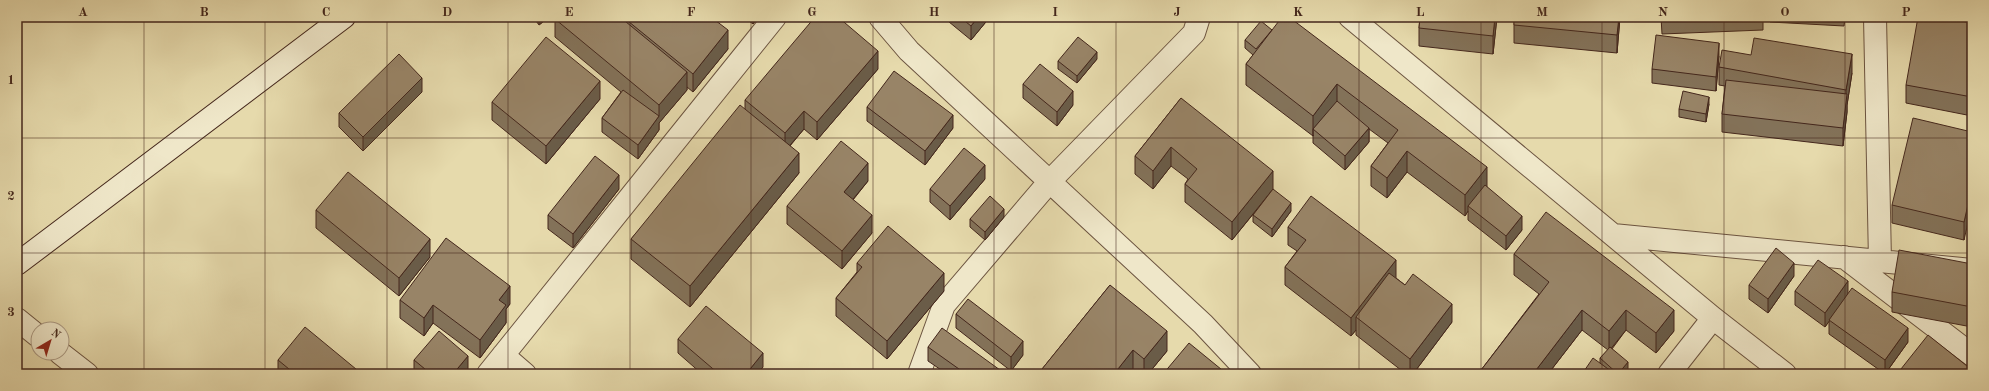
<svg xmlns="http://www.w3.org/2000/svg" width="1989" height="391" font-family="'Old Standard TT',serif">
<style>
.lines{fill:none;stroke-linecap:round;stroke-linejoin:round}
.street-casing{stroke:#6c5440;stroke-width:24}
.secondary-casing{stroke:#44271c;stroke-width:24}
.street{stroke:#efe7c9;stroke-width:22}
.secondary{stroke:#efe7c9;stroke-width:22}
.wall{fill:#837259;stroke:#44271c}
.shaded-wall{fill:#6a5c48;stroke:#44271c}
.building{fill:#988467;stroke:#44271c}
.grid{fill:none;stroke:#44271c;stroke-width:1;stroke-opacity:0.55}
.neatline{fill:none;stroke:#44271c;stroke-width:1.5}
.grid-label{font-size:13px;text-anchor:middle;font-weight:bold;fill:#44271c}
</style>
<rect width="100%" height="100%" fill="#e6daac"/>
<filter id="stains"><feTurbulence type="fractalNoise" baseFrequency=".005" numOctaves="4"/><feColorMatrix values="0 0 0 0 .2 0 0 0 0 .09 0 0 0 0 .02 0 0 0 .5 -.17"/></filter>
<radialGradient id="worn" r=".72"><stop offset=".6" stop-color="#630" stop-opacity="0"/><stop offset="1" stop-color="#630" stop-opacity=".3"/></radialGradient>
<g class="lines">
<defs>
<path id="street" d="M880 17 909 51 1203 324 1250 374
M1350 17 1713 318 1785 374
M1875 17 1880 261
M1613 235 1972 270
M1844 257 1972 355
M17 319 38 336
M60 353 87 374
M503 355 525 374
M488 374 775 17
M919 374 944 305 1050 181 1194 33 1199 17
M1669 374 1713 318"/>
<path id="secondary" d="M17 264 344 17"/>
</defs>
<use href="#street" class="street-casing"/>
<use href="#secondary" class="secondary-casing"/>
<use href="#street" class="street"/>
<use href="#secondary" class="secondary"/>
</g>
<path class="wall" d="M533 17H549L539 25Z
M557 17H711L728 49 693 92 687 87V90L659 123V130L638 159 602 132V118L621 92 555 37V19Z
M744 17H758L753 24Z
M943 17H990L971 40Z
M1420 17H1497L1493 54 1419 46V28Z
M1514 17H1620L1617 53 1514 43Z
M1661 17H1763V30L1662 34Z
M1770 17H1845L1844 26 1770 22Z
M1972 23V116L1906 103V85Z
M1272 30 1487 187 1522 230 1506 250 1468 220V211L1465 216 1407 172 1387 198 1371 186V166L1388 143 1369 129V142L1345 170 1313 143V135V136L1246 85V64L1253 55 1245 48V40Z
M1719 56 1716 91 1652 83V69Z
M1097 59 1077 83 1058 69V61Z
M1719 67 1852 73 1847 105V112L1843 146 1722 132V114L1725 86 1719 85Z
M878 69 817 140 804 129 790 146 799 173 690 307 631 259V239L745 110V100Z
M1023 84 1073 105 1057 126 1023 98Z
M422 92 363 151 339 127V113Z
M1181 98 1273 189 1291 211 1272 237 1253 222V215L1268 196 1232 240 1185 202V184L1188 179 1171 166 1153 189 1135 174V156Z
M600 99 546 164 492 120V102Z
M1709 104 1706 122 1679 117V109Z
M867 107 953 128 925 165 867 121Z
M1972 132 1964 240 1892 223V205Z
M985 179 950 220 930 202V189Z
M868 181 853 200 872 233 842 269 787 224V206Z
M619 189 573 248 548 229V215Z
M316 210 430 257 399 296 316 228Z
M1004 217 985 240 970 227V219Z
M1288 227 1396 278 1452 322 1413 374H1406L1356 335V330L1351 336 1285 285V267L1297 251 1288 245Z
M1514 254 1674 331 1656 353 1626 330 1612 349 1628 370 1624 374H1582L1600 363V358L1608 350 1582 330 1548 374H1478L1539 294 1514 275Z
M857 263 944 291 887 359 836 316V298L857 272Z
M1972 264V327L1892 312V292Z
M1794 276 1768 313 1749 299V285Z
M1110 285 1167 351 1148 374H1137L1133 371 1130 374H1038Z
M1795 291 1848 295 1908 342 1885 374 1829 334V321L1825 327 1795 305Z
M400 300 510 304 506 309V323L480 358 433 323 424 336 400 318Z
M956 314 1023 355 1011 371 956 328Z
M678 339 763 367 757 374H702L678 353Z
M928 347 1000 374H947L928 361Z
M278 360 362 374H278Z
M414 360 468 369 464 374H414Z"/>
<path class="shaded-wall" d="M539 17H549L539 25Z
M753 17H758L753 24Z
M978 17H990L971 40V26Z
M1495 17H1497L1493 54V36Z
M1619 17H1620L1617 53V35Z
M728 30V49L693 92V74Z
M1719 43V56L1716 91V77Z
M878 51V69L817 140V122Z
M1097 52V59L1077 83V76Z
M1852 54V73L1847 105V112L1843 146V128L1846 99V90Z
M687 72V90L659 123V130L638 159V145L659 116V105Z
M422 78V92L363 151V137Z
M600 81V99L546 164V146Z
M1337 84V104L1313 129V136V116Z
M1073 91V105L1057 126V112Z
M1709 97V104L1706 122V114Z
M804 111V129L785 151V133Z
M953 115V128L925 165V151Z
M1369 128V142L1345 170V156Z
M1171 147V166L1153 189V171Z
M1407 151V172L1387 198V178Z
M799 153V173L690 307V286Z
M868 163V181L844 210V192Z
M985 165V179L950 220V206Z
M1487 167V187L1468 206V211L1465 216V195Z
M1273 171V189L1232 240V222Z
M619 175V189L573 248V234Z
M1972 187V205L1964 240V222Z
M1291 203V211L1272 237V229Z
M1004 209V217L985 240V232Z
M872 215V233L842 269V251Z
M1522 216V230L1506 250V236Z
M430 239V257L399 296V278Z
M1396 260V278L1356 317V330L1351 336V318Z
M1794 263V276L1768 313V299Z
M944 273V291L887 359V341Z
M1848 281V295L1825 327V313Z
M510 286V304L506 309V323L480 358V340L499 300Z
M1452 304V322L1413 374H1410V359Z
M433 305V323L424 336V318Z
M1582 310V330L1548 374H1533Z
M1626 310V330L1609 351V331Z
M1674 310V331L1656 353V333Z
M1908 328V342L1885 374V360Z
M1167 331V351L1148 374H1144V359Z
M1023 341V355L1011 371V357Z
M1133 350V371L1130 374H1114Z
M763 353V367L757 374H746Z
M468 356V369L464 374H453Z
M1628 362V370L1624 374H1618Z"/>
<path class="building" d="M557 17H620L687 72 659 105 555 19Z
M623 17H711L728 30 693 74Z
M815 17H838L878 51 817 122 804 111 785 133 745 100Z
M960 17H978L971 26Z
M1282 17H1289L1487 167 1465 195 1407 151 1387 178 1371 166 1398 130 1337 84 1313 116 1246 64Z
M1420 17H1495L1493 36 1419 28Z
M1514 17H1619L1617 35 1514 25Z
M1918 17H1940L1972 23V97L1906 85Z
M1261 21 1272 30 1256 49 1245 40Z
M1656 35 1719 43 1716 77 1652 69Z
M546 37 600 81 546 146 492 102Z
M1078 37 1097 52 1077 76 1058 61Z
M1754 38 1852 54 1846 90 1719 67 1722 50 1751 55Z
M399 54 422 78 363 137 339 113Z
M1040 64 1073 91 1057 112 1023 84Z
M894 71 953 115 925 151 867 107Z
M1726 80 1847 94 1843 128 1722 114Z
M623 90 659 116 638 145 602 118Z
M1683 91 1709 97 1706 114 1679 109Z
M1181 98 1273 171 1232 222 1185 184 1197 169 1171 147 1153 171 1135 156Z
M1337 101 1369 128 1345 156 1313 129Z
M740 105 799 153 690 286 631 239Z
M1913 118 1972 132V187L1964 222 1892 205Z
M841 141 868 163 844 192 872 215 842 251 787 206Z
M964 148 985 165 950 206 930 189Z
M595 156 619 175 573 234 548 215Z
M348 172 430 239 399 278 316 210Z
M1485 185 1522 216 1506 236 1468 206Z
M1273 189 1291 203 1272 229 1253 215Z
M990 196 1004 209 985 232 970 219Z
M1311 196 1396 260 1351 318 1285 267 1306 240 1288 227Z
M1546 212 1674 310 1656 333 1626 310 1609 331 1582 310 1533 374H1478L1549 282 1514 254Z
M888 226 944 273 887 341 836 298 862 267 857 263Z
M446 238 510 286 499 300 506 305 480 340 433 305 424 318 400 300Z
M1776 248 1794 263 1768 299 1749 285Z
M1899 250 1972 264V307L1892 292Z
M1818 260 1848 281 1825 313 1795 291Z
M1389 273 1405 285 1413 274 1452 304 1410 359 1356 317Z
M1110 285 1167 331 1144 359 1133 350 1114 374H1038Z
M1852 288 1908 328 1885 360 1829 320Z
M968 299 1023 341 1011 357 956 314Z
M706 306 763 353 746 374H719L678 339Z
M305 327 362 374H295L278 360Z
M942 328 1000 370 997 374H966L928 347Z
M439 331 468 356 453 374H431L414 360Z
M1928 335 1972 370V374H1897Z
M1189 343 1227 374H1163Z
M1610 347 1628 362 1618 374 1600 358Z
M1593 358 1615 374H1582Z"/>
<path class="grid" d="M144 17V374M265 17V374M387 17V374M508 17V374M630 17V374M751 17V374M873 17V374M994 17V374M1116 17V374M1238 17V374M1359 17V374M1481 17V374M1602 17V374M1724 17V374M1845 17V374M17 138H1972M17 253H1972"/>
<rect width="1989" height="391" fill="none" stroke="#e6daac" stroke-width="44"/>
<g transform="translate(50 341) rotate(38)"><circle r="19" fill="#efe7c9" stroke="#ab9a84"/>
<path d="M0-3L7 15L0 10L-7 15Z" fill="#8f2418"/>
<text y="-6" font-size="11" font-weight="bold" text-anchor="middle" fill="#44271c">N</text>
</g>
<rect x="22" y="22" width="1945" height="347" class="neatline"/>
<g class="grid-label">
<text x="83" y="16">A</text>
<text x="204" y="16">B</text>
<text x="326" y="16">C</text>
<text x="447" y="16">D</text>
<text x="569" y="16">E</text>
<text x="691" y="16">F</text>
<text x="812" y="16">G</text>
<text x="934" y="16">H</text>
<text x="1055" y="16">I</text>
<text x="1177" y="16">J</text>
<text x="1298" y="16">K</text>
<text x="1420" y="16">L</text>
<text x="1542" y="16">M</text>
<text x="1663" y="16">N</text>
<text x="1785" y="16">O</text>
<text x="1906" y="16">P</text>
<text x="11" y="84">1</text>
<text x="11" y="200">2</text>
<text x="11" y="316">3</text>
</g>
<rect width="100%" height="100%" filter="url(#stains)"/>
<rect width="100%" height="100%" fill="url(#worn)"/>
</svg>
